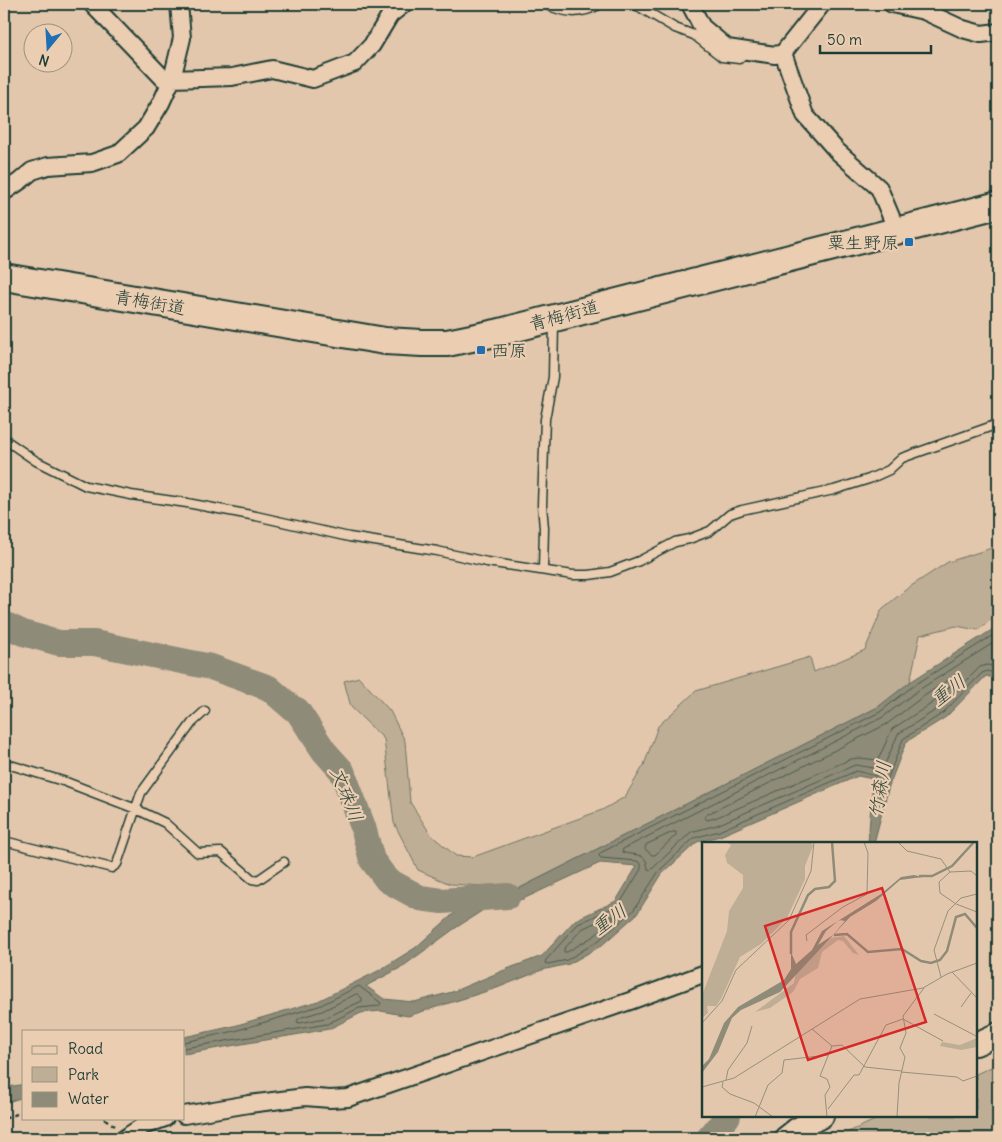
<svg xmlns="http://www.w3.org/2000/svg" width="1002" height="1142" font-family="Delius,'Klee One',sans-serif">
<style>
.green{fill:#bfae96;stroke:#6f7665}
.water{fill:#8e8b78;stroke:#626c5d;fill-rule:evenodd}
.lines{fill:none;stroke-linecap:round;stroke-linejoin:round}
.shore{stroke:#4b5c4f;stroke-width:1}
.river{stroke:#8e8b78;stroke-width:26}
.service-casing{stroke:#1f3d34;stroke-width:11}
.minor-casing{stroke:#1f3d34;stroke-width:20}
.secondary-casing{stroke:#1f3d34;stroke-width:26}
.trunk-casing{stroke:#1f3d34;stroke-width:30}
.path{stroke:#1f3d34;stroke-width:2.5;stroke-dasharray:5 4;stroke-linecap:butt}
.service{stroke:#ebcdb1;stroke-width:8}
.minor{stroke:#ebcdb1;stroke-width:16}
.secondary{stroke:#ebcdb1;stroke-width:22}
.trunk{stroke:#ebcdb1;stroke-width:26}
.poi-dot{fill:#1f6fb2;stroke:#ebcdb1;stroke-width:2}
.labels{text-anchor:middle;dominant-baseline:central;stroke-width:4.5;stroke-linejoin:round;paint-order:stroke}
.poi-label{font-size:18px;fill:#1f3d34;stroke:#ebcdb1;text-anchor:end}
.street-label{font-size:18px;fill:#1f3d34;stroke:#ebcdb1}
.water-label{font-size:19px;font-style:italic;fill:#2a453b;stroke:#ebcdb1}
.inset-river{fill:none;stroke:#8e8b78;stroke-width:2.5}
.inset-road{fill:none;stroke:#95907c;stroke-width:1}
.view{fill:#d62828;fill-opacity:0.15;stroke:#d62828;stroke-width:2.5}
.inset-edge{fill:none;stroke:#1f3d34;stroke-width:2.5}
</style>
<rect width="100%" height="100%" fill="#e3c7ac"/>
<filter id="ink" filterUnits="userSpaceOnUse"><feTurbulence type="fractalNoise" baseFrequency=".02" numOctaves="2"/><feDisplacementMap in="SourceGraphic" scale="10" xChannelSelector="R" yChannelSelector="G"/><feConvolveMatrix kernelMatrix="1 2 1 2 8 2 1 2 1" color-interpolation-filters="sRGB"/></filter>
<g filter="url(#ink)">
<path class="green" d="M998 546V614L978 630 956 626 920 635 910 682 878 707 520 888 450 884 418 870 394 823 384 739 351 707 344 681 359 677 390 711 405 741 410 802 431 835 456 856 473 857 602 810 625 797 644 765 658 726 696 691 810 657 814 672 865 650 882 609 908 588 948 562Z
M998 1064V1138H835L884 1116H976V1074Z"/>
<path class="water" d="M998 626V679L986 676 946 717 906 742 889 786 874 843H868L873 779 858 776 720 836 697 842 662 874 637 914 601 946 569 964 542 970 497 988 408 1016 381 1011 361 1013 329 1029 184 1054V1037L234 1026 318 1001 378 971 415 948 460 908 481 893 520 888 878 707 910 682ZM600 863 637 866 616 901 575 920 542 956 507 969 452 992 414 1002 384 999 366 986 402 967 454 929 494 903 523 899Z
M24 1084V1097L4 1103V1088Z"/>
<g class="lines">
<path class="shore" d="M998 632 913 686 880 712 600 853 599 856 601 858 637 861 641 864V869L619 905 578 924 546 960 545 963 548 964 567 960 598 941 633 911 659 871 694 838 719 831 856 771 876 776 878 780 877 794 881 796 903 739 943 713 982 673 987 671 998 674
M998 640 917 691 883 717 623 849 622 852C634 857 646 850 648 869L651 870 691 832 717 825 855 765 874 768 882 771 898 734 939 708 980 667 987 665 998 667
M949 680 952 681V684L934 702 892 729 878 760 859 758 851 759 715 818 707 820 705 818 706 815 887 724 921 698Z
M673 832H676V835L655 855H652L645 849 646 845Z
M610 916 613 917V920L594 936 567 952H564V949L582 929Z
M357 994 362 998V1001L325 1018 300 1023 297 1022 299 1018 322 1011Z
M184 1042 235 1031 319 1006 359 986 381 1003 379 1006 359 1008 327 1024 184 1048"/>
<path class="river" d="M4 624 23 633 59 643H94L211 667 269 688 292 708 297 710 324 751 342 771 363 827 372 860 387 880 420 898 442 901 508 896
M709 1138 728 1116"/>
<defs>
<path id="service" d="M543 4C566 13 579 16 601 4
M634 4 675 28 694 35 722 57 739 59 746 52
M4 439 36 461 86 486 131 495 187 503 256 516 349 537 437 551 487 562 573 575H589L610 572 639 561 675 542 689 539 710 531 730 514 742 510 834 490 869 479 889 470 902 458 998 424
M543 570 544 528 542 505 545 419 553 377 554 322
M4 763 66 782 136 809 165 823 198 853 221 852 252 879 258 880 284 862
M4 841 112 868 117 864 141 793 192 723 205 711"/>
<path id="minor" d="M92 4 164 79H172L232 77 272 69 313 79 355 63 372 45 390 15 404 4
M690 4 702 27 727 48 775 55 783 53 822 4
M892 4 924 11 963 29 981 34 998 32
M783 53 805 115 837 151 879 188 897 231
M4 192 20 181 32 171 48 166 92 163 118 154 146 128 161 103 172 79 182 38 179 4
M184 1115 249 1104 305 1097 330 1099 348 1098 630 1001 703 974
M125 1138 143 1126 165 1118"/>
<path id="secondary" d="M976 1044 998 1034
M786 1138 796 1130 822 1116"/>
<path id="trunk" d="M4 277 385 341 422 343H447L496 333 998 205"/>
</defs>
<use href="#service" class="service-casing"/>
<use href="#minor" class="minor-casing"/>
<use href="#secondary" class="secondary-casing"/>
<use href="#trunk" class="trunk-casing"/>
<path class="path" d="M104 1118 115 1126
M4 1119 24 1111"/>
<use href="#service" class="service"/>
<use href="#minor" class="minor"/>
<use href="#secondary" class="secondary"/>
<use href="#trunk" class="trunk"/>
</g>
</g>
<g class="poi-dot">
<rect x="904" y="237" width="10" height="10" rx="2.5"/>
<rect x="476" y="345" width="10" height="10" rx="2.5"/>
</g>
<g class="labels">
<g class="poi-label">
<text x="899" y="242">粟生野原</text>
<text x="491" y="350" text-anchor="start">西原</text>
</g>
<g class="street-label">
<text transform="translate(150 302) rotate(10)">青梅街道</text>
<text transform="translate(564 315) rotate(-15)">青梅街道</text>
</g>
<g class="water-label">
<text transform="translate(948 690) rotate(-37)">重川</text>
<text transform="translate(879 789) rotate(-81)">竹森川</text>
<text transform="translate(347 794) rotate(68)">文珠川</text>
<text transform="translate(609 919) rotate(-36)">重川</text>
</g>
</g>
<g transform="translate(702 842)">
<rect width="275" height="275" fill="#e3c7ac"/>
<path d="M23 0H109L111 4 103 24V37L85 76 59 102 38 115 19 157 14 164H5L6 171 0 176V153L25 89 27 69 41 46V33L25 21 23 13 29 3ZM142 94 157 113 151 111 141 99 136 98 120 110 116 126 98 137 91 150 68 166 53 170 92 141 94 130 129 96ZM275 196V205L259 208 238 204 240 200 258 203Z" fill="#bfae96"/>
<path d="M212 33 221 35 198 38 174 59 148 75 78 150 39 168 30 176 16 210 0 231V224L7 217 22 181 36 165 82 138 89 127V110L94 122 110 108 120 89 179 52 199 35ZM137 78 143 79 131 93 116 103 124 89Z" fill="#8e8b78" fill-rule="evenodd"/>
<path class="inset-river" d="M217 34H230L250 24 272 0M132 93 145 92 166 110 200 107 219 119 229 121 238 118 245 109 254 75 263 72 275 86M89 112V90L106 53 113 47 127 45 133 39 130 0"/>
<path class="inset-road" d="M196 0 205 9 239 17 248 30 237 40 238 51 254 62 275 70M248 30 269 29 275 34M105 99 104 93 112 87 141 65 165 52 166 11 162 0M250 130 275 156M239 135 232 108 246 69 259 56 275 52M259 165 269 151M232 172 274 194M0 181 20 159 34 128 87 78 109 29 112 0M110 187 130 204M130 204 140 203 163 225 200 229M199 230 255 235 261 239 275 234M24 238 26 228 45 201 50 184M21 240 20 245 28 252 52 261 71 275M0 245 32 236 158 157 221 146 245 132 275 121M126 267 152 233H157L184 183 201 177 241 199M53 275 66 243 80 231 82 218 126 213M125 275 123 253 128 245 125 237 118 234 130 204M195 275 197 241 203 215 198 206 204 191 201 174 222 146"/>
<path class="view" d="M180 46 224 180 106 218 63 84Z"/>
<rect width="275" height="275" class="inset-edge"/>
</g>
<rect width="1002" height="1142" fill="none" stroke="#ebcdb1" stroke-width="20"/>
<rect x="10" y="10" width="982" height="1122" fill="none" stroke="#1f3d34" stroke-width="2" filter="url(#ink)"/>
<rect x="22" y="1030" width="162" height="90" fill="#ebcdb1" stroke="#99937f"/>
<rect x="32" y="1046" width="25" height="8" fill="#ebcdb1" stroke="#99937f"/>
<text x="68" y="1054" font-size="15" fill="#1f3d34">Road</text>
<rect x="32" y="1067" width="25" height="15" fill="#bfae96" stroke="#99937f"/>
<text x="68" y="1080" font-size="15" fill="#1f3d34">Park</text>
<rect x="32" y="1092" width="25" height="15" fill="#8e8b78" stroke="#99937f"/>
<text x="68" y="1104" font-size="15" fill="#1f3d34">Water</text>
<g transform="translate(48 48) rotate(198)"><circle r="24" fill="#ebcdb1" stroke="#99937f"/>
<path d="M0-4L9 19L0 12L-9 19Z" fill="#1f6fb2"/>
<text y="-8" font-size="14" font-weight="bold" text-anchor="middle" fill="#1f3d34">N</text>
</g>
<path d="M820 45v8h111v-8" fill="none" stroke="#1f3d34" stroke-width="2.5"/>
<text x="827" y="45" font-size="15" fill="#1f3d34" stroke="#ebcdb1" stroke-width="4" paint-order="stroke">50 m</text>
</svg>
